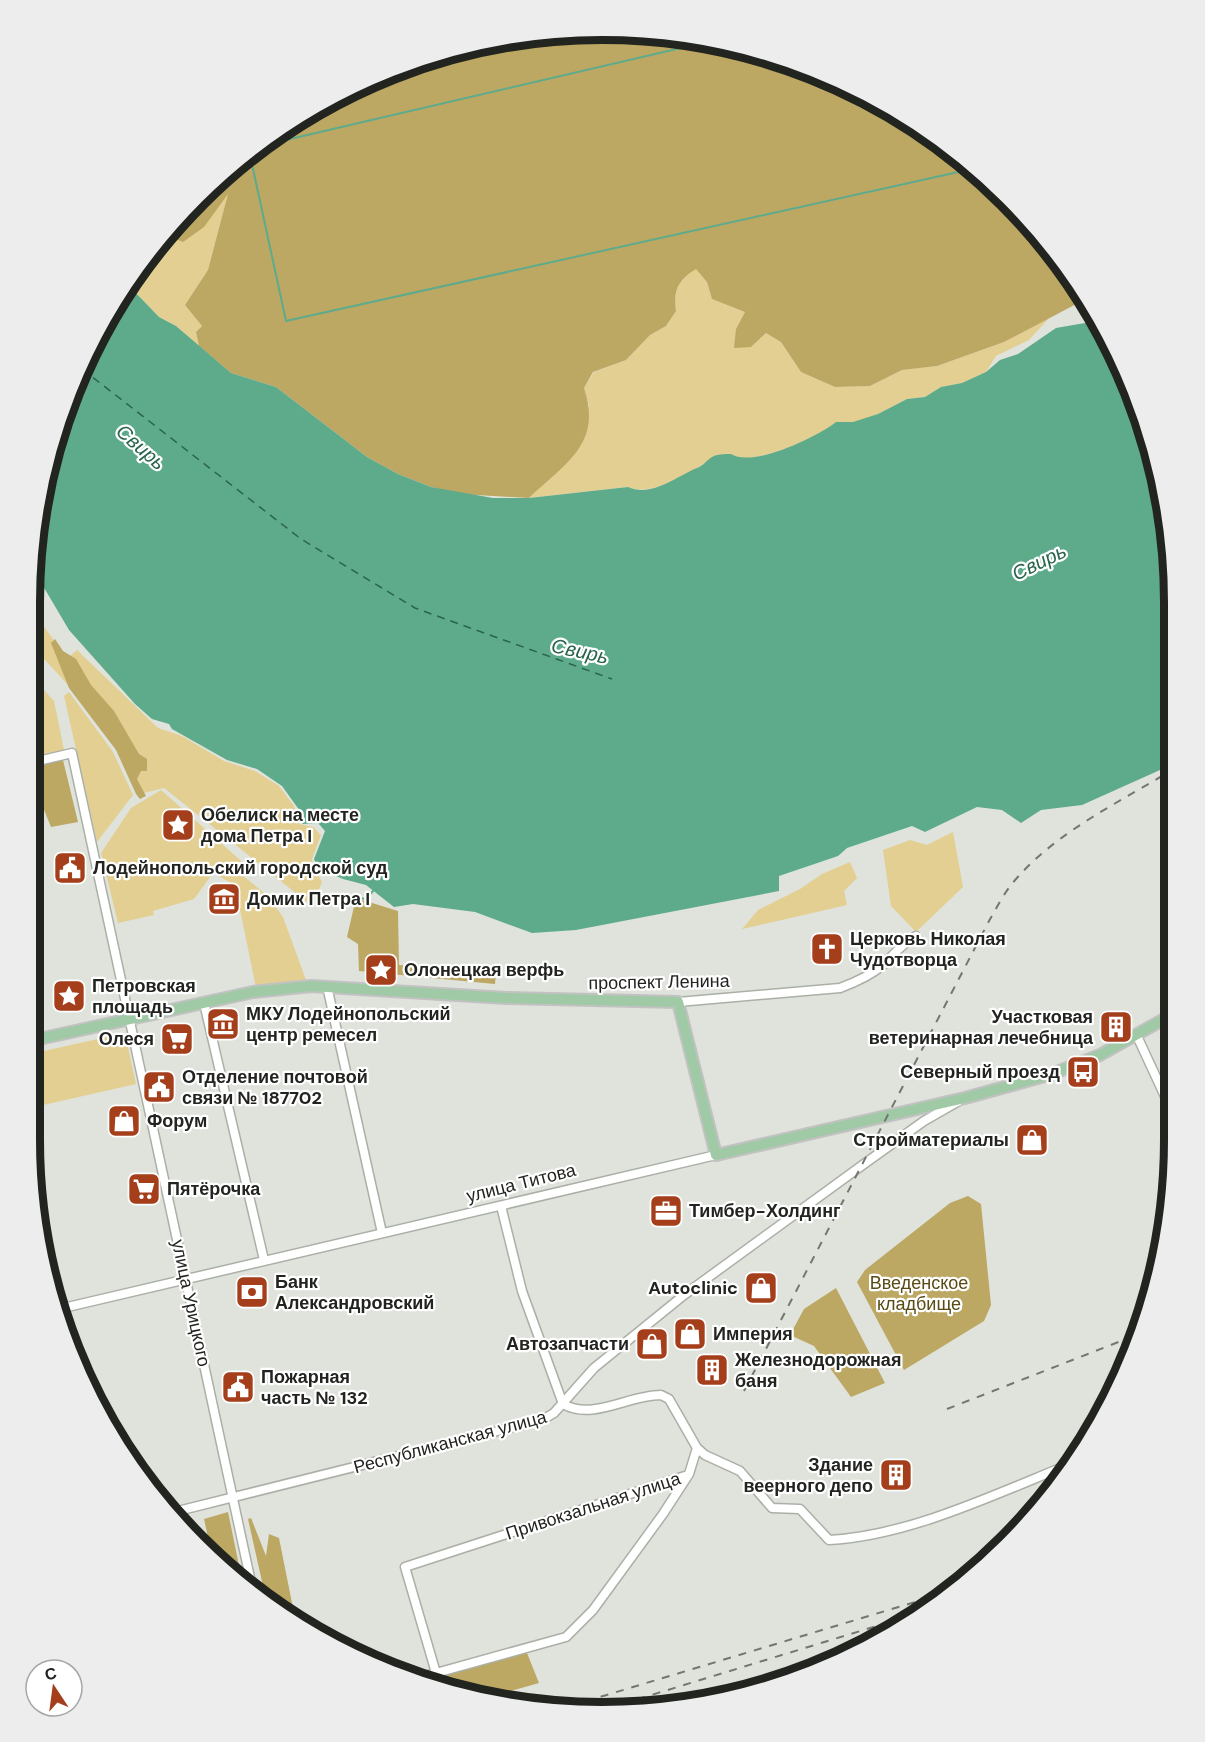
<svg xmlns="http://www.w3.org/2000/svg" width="1205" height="1742" font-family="'DM Sans',sans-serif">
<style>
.green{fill:#e3cf91}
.forest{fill:#bca763}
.water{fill:#5eab8c}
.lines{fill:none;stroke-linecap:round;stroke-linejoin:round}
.stream{stroke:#5eab8c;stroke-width:2}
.ferry{stroke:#29654e;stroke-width:1.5;stroke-dasharray:8 6;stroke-linecap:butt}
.minor-casing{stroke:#abb0a7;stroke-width:11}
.major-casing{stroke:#c1c2c1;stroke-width:14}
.minor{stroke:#fff;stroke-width:8}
.major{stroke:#a0c9a6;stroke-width:10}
.rail{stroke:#747671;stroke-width:2;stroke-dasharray:8 8;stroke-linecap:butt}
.labels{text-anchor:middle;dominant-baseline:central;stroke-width:4.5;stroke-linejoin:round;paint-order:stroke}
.poi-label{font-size:18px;font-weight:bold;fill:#222420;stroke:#fff;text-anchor:start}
.street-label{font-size:18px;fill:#222420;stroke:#fff}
.park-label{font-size:18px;fill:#5a4b16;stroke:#fff}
.water-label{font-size:20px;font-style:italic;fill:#29654e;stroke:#fff}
.rim{fill:none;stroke:#222420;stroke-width:8}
</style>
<rect width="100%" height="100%" fill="#dfe3db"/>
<path class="green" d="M229 191 208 270 185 305 202 326 196 332 199 346 176 326 159 317 132 289 170 237 183 242Z
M696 268 707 282 712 299 745 312 736 329 751 347 766 333 781 342 801 372 835 387 870 386 902 370 937 366 1004 342 1052 315 1029 340 996 356 986 372 962 383 941 387 925 397 907 399 878 414 853 423 836 422C814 440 783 452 755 457 742 460 726 457 713 457 695 471 651 498 628 487L529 498 547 480 589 406 584 388 594 372 626 360 650 335 666 326 676 311C673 290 678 280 696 268Z
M30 607 73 667 70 687 30 644Z
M77 650 158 728 182 736 224 761 255 771 279 786 294 806 299 824 313 827 321 835 312 859 313 866 322 882 312 906 164 788 144 793 69 657Z
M30 675 54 701 64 750 30 758Z
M69 692 113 752 133 795 97 842 64 696Z
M161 790 248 867 242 875 268 896 283 917 306 980 256 988 235 885 213 873 194 899 153 911 154 915 118 923 101 853 131 808Z
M953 832 963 887 916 932 891 906 883 850 910 840 927 845Z
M850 862 857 878 844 891 847 905 742 929 758 910 800 889 822 874Z
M125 1033 136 1084 30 1108V1054Z"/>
<path class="forest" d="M603 30 715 41 822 74 921 127 1008 198 1082 301 1004 342 937 366 902 370 870 386 835 387 801 372 781 342 766 333 751 347 734 348 736 329 745 312 712 299 707 282 696 269C678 280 673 290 676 311L666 326 650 335 626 360 593 372 584 388C603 445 564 464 529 498L460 494 431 487 398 474 367 457 276 387 231 373 199 346 196 332 202 326 185 305 208 270 228 194 204 227 183 242 170 237 198 197 285 126 384 73 491 41Z
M55 639 63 651 76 659 91 685 114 711 139 754 147 759V771H141L137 779 146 796 140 799 136 794 116 750 69 688 51 643Z
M63 760 78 822 51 827 34 785H30V766Z
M356 898 398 911 399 965 496 970 495 984 359 971 358 944 347 937Z
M968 1196 981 1204 991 1305 984 1321 904 1370 857 1282 865 1270 950 1203Z
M836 1288 885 1383 851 1397 814 1346 790 1335 804 1309Z
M228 1512 242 1580C212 1562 211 1551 204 1519Z
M251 1518 266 1556 269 1534 279 1538 294 1613 265 1595 248 1519Z
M525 1648 539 1683 489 1697 418 1678Z"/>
<path class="water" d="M132 289 159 317 176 326 231 373 276 387 367 457 398 474 431 487 493 498H529L628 487C651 498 677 476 697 468 703 466 707 460 712 457 717 454 725 454 731 454 753 468 817 437 836 422H853L878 414 907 399 925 397 941 387 962 383 986 372 1000 360 1018 354 1056 328 1085 323 1091 314 1116 349 1164 491 1175 602V755L1160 770 1082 805 1041 810 1021 823 1002 810 977 807 925 832 912 826 847 848 838 856 779 876V891L576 930 532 933 475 912 413 904 394 907 366 885 343 879 318 868 314 859 325 831 318 823 303 824 299 821 300 811 282 786 257 769 227 760 172 729 169 724 152 719 135 704 69 630 33 569 41 491 89 349Z"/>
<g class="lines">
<path class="stream" d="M260 146 711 41
M250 155 286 321 972 169
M334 894 366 899 373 891"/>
<path class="ferry" d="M82 369 301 539 415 608 612 679"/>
<defs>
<path id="minor" d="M30 763 72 753 252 1587
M327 986 382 1233
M678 1002 840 988C856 982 870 976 883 965 895 954 901 944 916 936
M204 1003 264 1260
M1137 1036 1175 1118
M59 1309 716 1155
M697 1448 705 1455 740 1471 772 1508 800 1509 829 1540C910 1536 1000 1492 1075 1462
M174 1512 542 1420 554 1413 594 1368 684 1295 864 1164 924 1121 959 1101
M436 1673 405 1567 688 1475
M418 1678 566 1637 593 1610 663 1514 689 1474 697 1448 669 1399 661 1395C628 1395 593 1421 563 1404L522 1291 501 1206"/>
<path id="major" d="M30 1041 253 992 311 986 506 998 678 1002 716 1155 965 1098 1052 1074 1100 1055 1175 1013"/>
</defs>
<use href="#minor" class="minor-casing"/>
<use href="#major" class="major-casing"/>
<use href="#minor" class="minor"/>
<use href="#major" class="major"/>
<path class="rail" d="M744 1391 989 921C997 907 1005 891 1016 879 1060 829 1121 802 1175 768
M947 1409 1139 1334
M622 1704 906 1617
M570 1706 935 1596"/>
</g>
<defs>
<symbol id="sight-square" viewBox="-11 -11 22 22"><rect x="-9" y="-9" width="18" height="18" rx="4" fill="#a53e1b" stroke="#fff"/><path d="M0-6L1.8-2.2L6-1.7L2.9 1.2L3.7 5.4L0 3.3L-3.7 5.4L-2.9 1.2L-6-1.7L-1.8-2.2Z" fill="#fff"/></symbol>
<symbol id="civic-square" viewBox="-11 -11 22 22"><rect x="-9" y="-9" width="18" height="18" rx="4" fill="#a53e1b" stroke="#fff"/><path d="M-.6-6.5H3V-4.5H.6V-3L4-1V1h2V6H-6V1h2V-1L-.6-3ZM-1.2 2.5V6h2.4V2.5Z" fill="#fff"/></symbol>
<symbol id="museum-square" viewBox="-11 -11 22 22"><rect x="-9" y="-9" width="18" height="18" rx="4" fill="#a53e1b" stroke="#fff"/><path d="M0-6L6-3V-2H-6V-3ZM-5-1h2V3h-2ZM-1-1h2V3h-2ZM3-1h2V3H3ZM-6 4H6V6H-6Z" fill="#fff"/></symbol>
<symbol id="church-square" viewBox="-11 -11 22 22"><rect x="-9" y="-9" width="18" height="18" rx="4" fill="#a53e1b" stroke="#fff"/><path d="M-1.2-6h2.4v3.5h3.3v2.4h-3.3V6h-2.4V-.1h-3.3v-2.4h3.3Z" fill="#fff"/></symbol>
<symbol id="building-square" viewBox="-11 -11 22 22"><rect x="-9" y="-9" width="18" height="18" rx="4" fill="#a53e1b" stroke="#fff"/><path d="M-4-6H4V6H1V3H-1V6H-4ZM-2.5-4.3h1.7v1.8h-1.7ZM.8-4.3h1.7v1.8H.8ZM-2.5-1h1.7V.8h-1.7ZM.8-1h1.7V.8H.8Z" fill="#fff"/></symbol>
<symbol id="supermarket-square" viewBox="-11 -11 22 22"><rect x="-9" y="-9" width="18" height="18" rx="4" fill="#a53e1b" stroke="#fff"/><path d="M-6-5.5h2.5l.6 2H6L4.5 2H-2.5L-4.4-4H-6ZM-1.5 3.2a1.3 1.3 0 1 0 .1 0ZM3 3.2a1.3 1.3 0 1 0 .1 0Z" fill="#fff"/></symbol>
<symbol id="bus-square" viewBox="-11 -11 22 22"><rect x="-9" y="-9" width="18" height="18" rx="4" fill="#a53e1b" stroke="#fff"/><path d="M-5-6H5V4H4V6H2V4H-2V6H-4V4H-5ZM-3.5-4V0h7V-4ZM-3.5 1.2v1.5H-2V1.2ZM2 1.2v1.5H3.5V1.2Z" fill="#fff"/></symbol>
<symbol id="shop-square" viewBox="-11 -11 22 22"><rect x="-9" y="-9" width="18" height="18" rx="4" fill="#a53e1b" stroke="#fff"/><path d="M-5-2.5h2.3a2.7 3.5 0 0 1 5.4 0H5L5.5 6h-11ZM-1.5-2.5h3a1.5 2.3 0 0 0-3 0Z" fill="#fff"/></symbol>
<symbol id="office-square" viewBox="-11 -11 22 22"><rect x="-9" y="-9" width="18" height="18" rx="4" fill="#a53e1b" stroke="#fff"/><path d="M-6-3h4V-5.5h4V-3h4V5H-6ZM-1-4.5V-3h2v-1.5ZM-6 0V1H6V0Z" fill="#fff"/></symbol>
<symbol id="bank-square" viewBox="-11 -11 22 22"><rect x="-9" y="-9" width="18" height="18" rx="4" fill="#a53e1b" stroke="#fff"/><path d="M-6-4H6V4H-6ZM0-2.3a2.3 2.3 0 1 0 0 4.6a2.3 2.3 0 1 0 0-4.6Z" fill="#fff"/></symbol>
</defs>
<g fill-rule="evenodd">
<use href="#sight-square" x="159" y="806" width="38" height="38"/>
<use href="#civic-square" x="51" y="849" width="38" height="38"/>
<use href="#museum-square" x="205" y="880" width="38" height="38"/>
<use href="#church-square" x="808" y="930" width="38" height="38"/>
<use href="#sight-square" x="362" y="951" width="38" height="38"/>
<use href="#sight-square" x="50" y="977" width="38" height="38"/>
<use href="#museum-square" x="204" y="1005" width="38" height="38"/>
<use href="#building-square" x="1097" y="1008" width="38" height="38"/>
<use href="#supermarket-square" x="158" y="1020" width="38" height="38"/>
<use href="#bus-square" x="1064" y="1053" width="38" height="38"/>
<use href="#civic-square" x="140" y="1068" width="38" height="38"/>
<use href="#shop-square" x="105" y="1102" width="38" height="38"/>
<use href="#shop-square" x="1013" y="1121" width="38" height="38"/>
<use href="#supermarket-square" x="125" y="1170" width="38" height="38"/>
<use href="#office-square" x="647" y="1192" width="38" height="38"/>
<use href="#shop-square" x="742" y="1269" width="38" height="38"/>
<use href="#bank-square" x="233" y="1273" width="38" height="38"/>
<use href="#shop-square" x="671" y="1315" width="38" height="38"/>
<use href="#shop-square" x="633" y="1325" width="38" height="38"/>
<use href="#building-square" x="693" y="1351" width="38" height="38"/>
<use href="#civic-square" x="219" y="1368" width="38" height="38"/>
<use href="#building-square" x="877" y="1456" width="38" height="38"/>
</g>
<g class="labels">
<g class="poi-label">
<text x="201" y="815">Обелиск на месте<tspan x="201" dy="21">дома Петра I</tspan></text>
<text x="93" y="868">Лодейнопольский городской суд</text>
<text x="247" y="899">Домик Петра I</text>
<text x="850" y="939">Церковь Николая<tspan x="850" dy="21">Чудотворца</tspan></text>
<text x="404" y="970">Олонецкая верфь</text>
<text x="92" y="986">Петровская<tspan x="92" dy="21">площадь</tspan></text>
<text x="246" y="1014">МКУ Лодейнопольский<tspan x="246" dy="21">центр ремесел</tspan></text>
<text x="1093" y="1017" text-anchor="end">Участковая<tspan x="1093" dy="21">ветеринарная лечебница</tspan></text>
<text x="154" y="1039" text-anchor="end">Олеся</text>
<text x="1060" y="1072" text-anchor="end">Северный проезд</text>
<text x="182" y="1077">Отделение почтовой<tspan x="182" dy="21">связи № 187702</tspan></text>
<text x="147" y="1121">Форум</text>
<text x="1009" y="1140" text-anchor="end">Стройматериалы</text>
<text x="167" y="1189">Пятёрочка</text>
<text x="689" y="1211">Тимбер-Холдинг</text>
<text x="275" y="1282">Банк<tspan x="275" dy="21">Александровский</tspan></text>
<text x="738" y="1288" text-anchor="end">Autoclinic</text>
<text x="713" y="1334">Империя</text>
<text x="629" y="1344" text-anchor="end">Автозапчасти</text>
<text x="735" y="1360">Железнодорожная<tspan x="735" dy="21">баня</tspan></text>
<text x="261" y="1377">Пожарная<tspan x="261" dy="21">часть № 132</tspan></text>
<text x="873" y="1465" text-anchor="end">Здание<tspan x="873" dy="21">веерного депо</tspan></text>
</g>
<g class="street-label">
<text transform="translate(659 982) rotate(-1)">проспект Ленина</text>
<text transform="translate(521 1183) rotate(-14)">улица Титова</text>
<text transform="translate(191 1303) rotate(78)">улица Урицкого</text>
<text transform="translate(450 1442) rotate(-15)">Республиканская улица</text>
<text transform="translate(593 1506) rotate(-18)">Привокзальная улица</text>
</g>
<g class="park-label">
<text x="919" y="1283">Введенское<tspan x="919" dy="21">кладбище</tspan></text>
</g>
<g class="water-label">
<text transform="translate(141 447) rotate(41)">Свирь</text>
<text transform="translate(1039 562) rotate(-26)">Свирь</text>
<text transform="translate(580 651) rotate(12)">Свирь</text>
</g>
</g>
<path d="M0 0H1205V1742H0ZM602 40H602A562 562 0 0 1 1164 602V1140A562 562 0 0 1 602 1702H602A562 562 0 0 1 40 1140V602A562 562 0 0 1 602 40Z" fill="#ededed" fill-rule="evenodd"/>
<path class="rim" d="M602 40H602A562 562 0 0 1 1164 602V1140A562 562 0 0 1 602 1702H602A562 562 0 0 1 40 1140V602A562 562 0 0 1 602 40Z"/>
<g transform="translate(54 1688) rotate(347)"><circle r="28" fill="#ffffff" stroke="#a7a7a6" stroke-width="1.5"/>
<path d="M0-4.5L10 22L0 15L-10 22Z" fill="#a53e1b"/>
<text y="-9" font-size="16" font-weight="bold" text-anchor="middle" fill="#222420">С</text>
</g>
</svg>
